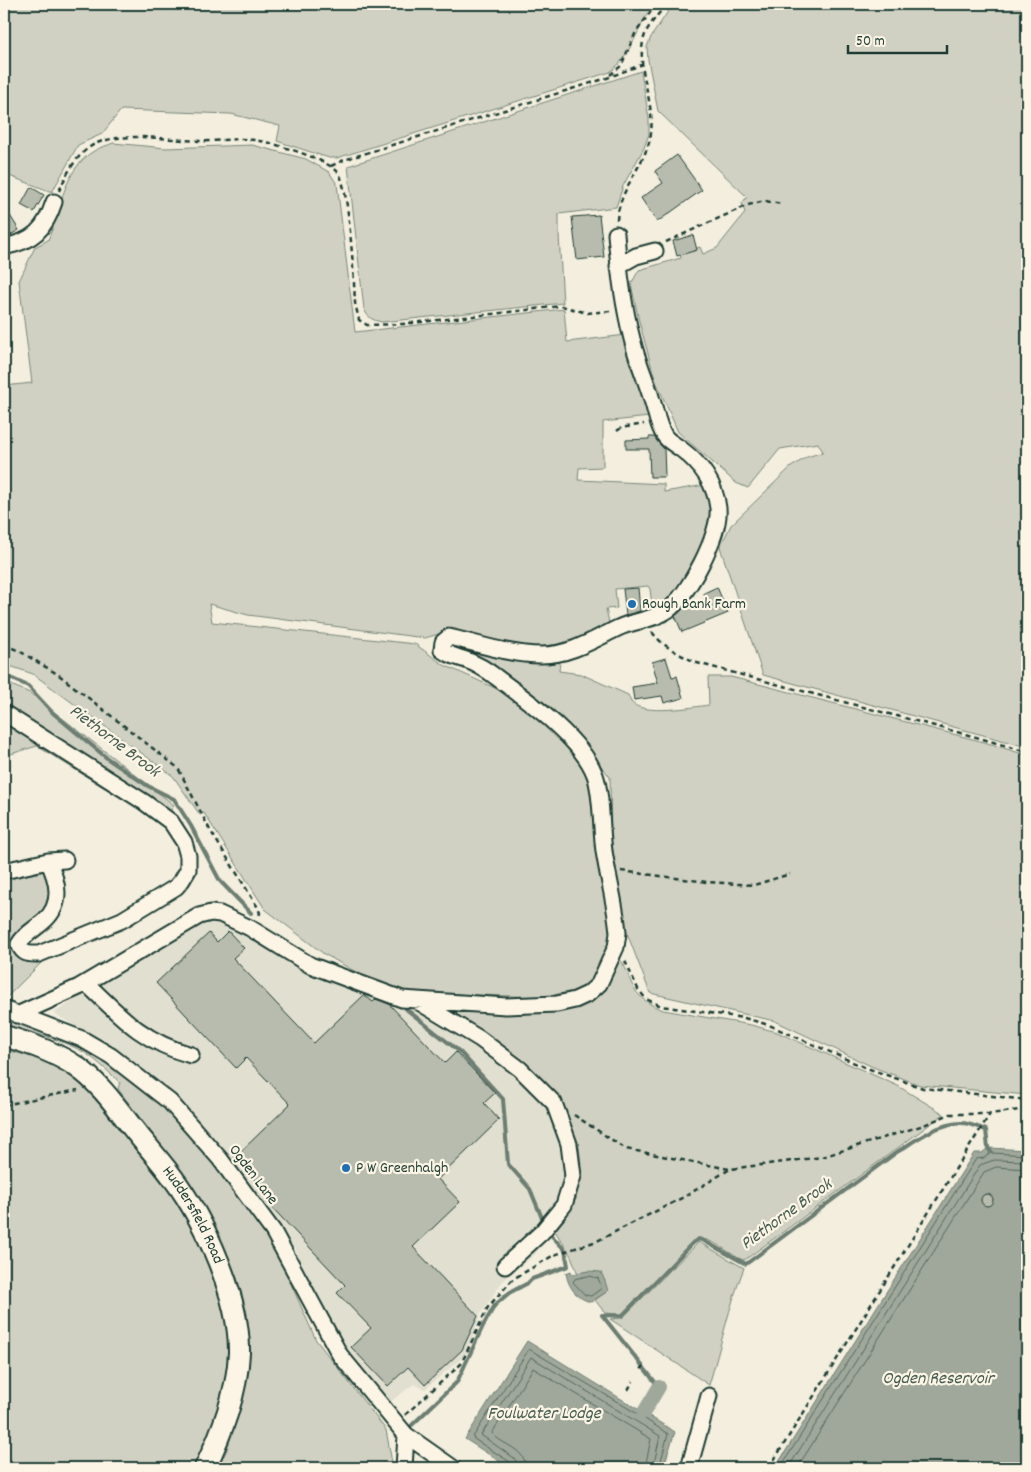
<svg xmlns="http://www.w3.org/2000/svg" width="1031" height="1472" font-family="Dekko,sans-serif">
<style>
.built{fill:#e1dfd0}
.green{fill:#d0d1c2;stroke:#78877b}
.water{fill:#a0a89b;stroke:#6c7d72}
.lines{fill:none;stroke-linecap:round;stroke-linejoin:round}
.shore{stroke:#53685d;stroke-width:1}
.stream{stroke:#6c7d72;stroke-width:4}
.canal{stroke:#a0a89b;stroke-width:14}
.building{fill:#b8bcae;stroke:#1f3d34}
.minor-casing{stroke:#1f3d34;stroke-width:19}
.major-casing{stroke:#1f3d34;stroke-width:24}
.path{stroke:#1f3d34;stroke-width:2.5;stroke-dasharray:5 4;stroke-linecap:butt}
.minor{stroke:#fcf5e5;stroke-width:15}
.major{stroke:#fcf5e5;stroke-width:20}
.poi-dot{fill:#1f6fb2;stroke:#fcf5e5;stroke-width:2}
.labels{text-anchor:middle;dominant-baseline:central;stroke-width:4.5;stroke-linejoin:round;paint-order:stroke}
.poi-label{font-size:16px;fill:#1f3d34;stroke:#fcf5e5;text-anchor:start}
.street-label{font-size:16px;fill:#1f3d34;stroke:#fcf5e5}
.water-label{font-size:18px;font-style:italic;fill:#465d53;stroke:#fcf5e5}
</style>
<rect width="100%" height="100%" fill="#f3eede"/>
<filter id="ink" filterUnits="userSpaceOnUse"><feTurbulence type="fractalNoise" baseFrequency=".02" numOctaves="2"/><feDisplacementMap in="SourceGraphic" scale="10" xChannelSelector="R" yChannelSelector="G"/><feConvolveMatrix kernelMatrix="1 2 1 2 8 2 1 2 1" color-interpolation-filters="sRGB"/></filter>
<g filter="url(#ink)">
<path class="built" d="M209 919 219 922 265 946 308 974 346 982 402 1002 442 1020 449 1009 506 1048 553 1093 563 1109 579 1147 581 1165 576 1199 564 1220 535 1254 502 1282 481 1313 467 1354 425 1389 414 1384 390 1402 349 1362 331 1335 295 1249 216 1139 151 1075 54 1013 180 931Z"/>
<path class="green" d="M4 4H654C639 24 630 58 610 72L337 158H329L277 141 280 126 231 114 121 110 102 134 78 145 52 192 4 174Z
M673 4H1027V747L763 675 720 547 731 525 791 467 807 457 823 452 818 443 780 449 748 488 736 483 678 432 655 379 639 321 631 284 639 270 681 258 680 254 700 247 703 254 717 248 745 213 742 203 747 197 658 111 648 60 647 47 651 37Z
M641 71 649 119V134L644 148 623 186 616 207 559 214V235L563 303 382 322C372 320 368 318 364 309L348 166Z
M113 143 166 148 252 145 306 159 329 172 337 184 355 332 564 309 567 342 626 335 649 417 603 422V467L579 468 578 480 664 484V492L705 485 713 497 710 539 670 604 653 612 650 589 648 586 615 589 617 608 606 609 610 627 548 652 442 633 425 638 248 615 209 604 212 622 415 644 444 665 506 693 570 742 595 789 613 939 595 981 584 989 543 997 416 993 381 986 324 954 265 909 204 813 200 815 173 776 33 674 4 664V386L32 383 19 281 35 247 48 240C60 211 64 168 94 151 100 147 107 146 113 143Z
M456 644 519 661 560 662 559 671 581 674 628 695C629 697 630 700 631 702 642 716 693 707 709 705L708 677H731L984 742 1023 754 1027 750V1095L920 1085 873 1067 775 1021 650 993 627 933 611 839 610 777 570 728 451 647Z
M4 682 30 693 174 805 163 824 37 746 4 756Z
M44 871H48L53 903 18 938 29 957 43 961 8 996 4 994V880Z
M619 958C627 967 628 978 634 988 641 1000 651 1005 663 1010L751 1025 777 1032 898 1086 944 1114 746 1259 743 1260 738 1258C726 1251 706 1233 692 1241L622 1314 605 1313 595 1300 608 1291 588 1271 578 1274 571 1256 555 1231 564 1220 576 1199 581 1165 579 1147 563 1109 553 1093 506 1048 449 1009 524 1014 567 1007 599 993Z
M4 1017 63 1036 120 1068 187 1126 261 1226 283 1266 316 1340 386 1430 391 1457 390 1468H216L226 1452 242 1402 250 1349 247 1313 237 1278 211 1221 190 1183 118 1089 120 1082C107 1071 95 1058 80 1050 57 1038 29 1032 4 1024Z
M4 1049 56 1064 74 1074 117 1111 200 1235 232 1324 225 1405 203 1451 192 1468H4Z
M699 1242 744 1268C729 1306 721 1346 709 1385L610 1319 622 1318Z"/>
<path class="water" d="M988 1148 1027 1150V1468H775L974 1153H982Z
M571 1271 572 1274 588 1271 601 1272 605 1281 608 1291 591 1302C577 1299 568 1287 566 1273Z
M527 1341 675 1432 663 1468H510L465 1439Z"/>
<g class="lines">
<path class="shore" d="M589 1276 598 1278 602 1288 591 1296 585 1295 573 1282 575 1279Z
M512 1468 510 1462 474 1439 473 1437 529 1349 636 1413 668 1434 659 1468
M518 1468 517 1463 514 1458 481 1435 531 1357 660 1436 653 1468
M526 1468C525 1447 502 1446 492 1433L533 1368 651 1439 645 1468
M780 1468 976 1159 984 1158 991 1153 1027 1155
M788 1468 980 1165 994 1160 1027 1161
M797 1468 984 1172 996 1167 1027 1169"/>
<path class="stream" d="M4 675 28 686 53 713 108 759 148 786 174 799 191 826 220 881 251 913
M406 1009 460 1052 503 1099 508 1164 530 1189 542 1218
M602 1315 622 1316 693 1243 699 1239 704 1241 746 1264 897 1152C916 1140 937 1124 960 1123 968 1122 979 1128 986 1130L988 1148 991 1152
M602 1315 659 1387
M412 1425 457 1382 483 1326 495 1305 509 1293 528 1283 532 1279 568 1266 565 1250 550 1234"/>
<path class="canal" d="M644 1412 659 1387"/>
</g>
<path class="building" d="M677 155 702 190 657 222 641 198 663 183 655 171Z
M31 187 44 195 34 212 21 205Z
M4 206 19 230 9 236 4 227Z
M599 215 604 257 577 260 572 217Z
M693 235 697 250 677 256 673 241Z
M649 437H654L664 449 665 477H650L649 449H626V440L649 439Z
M717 587 728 613 682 632 675 616 684 608 706 599 704 593Z
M638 588 640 611 626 615 623 589Z
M666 658 672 677 677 676 683 698 664 703 662 696 634 700 632 687 658 683 652 662Z
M228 931 244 948 233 958 314 1043 364 995 373 1002 376 999 389 1004 445 1063 456 1052 495 1093 484 1103 499 1120 438 1179 460 1202 413 1247 478 1316 462 1350 425 1385 408 1367 388 1386 351 1347 371 1328 337 1293 345 1285 266 1201 271 1197 234 1158 290 1104 246 1058 236 1068 156 983 209 933 217 942Z
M981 1200a6 6 0 1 1 12 0a6 6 0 1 1-12 0Z"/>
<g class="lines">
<defs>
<path id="minor" d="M4 247C33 241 45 230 54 202
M618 266 636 256 655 251
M4 713 144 802 171 822 184 842 188 856V870L182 880 176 887 163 895 122 920 39 954C29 954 23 955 19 944 25 933 36 929 45 920 63 903 58 881 48 861
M4 871 48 861 65 860
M86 983C120 1016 143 1042 191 1055
M419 1002 480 1039 520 1069 554 1103 569 1144 573 1176 564 1205 542 1232 505 1266
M4 1009 82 1039 111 1056 170 1102 220 1159 273 1231 340 1355 406 1435 453 1468
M17 1015 79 987 199 916 211 913 220 914 250 928 310 965 402 999 506 1006 557 1004 575 1000 588 994 599 984 616 947 618 933C616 906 608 878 604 851 601 830 602 794 595 775 582 739 527 700 496 677 487 670 477 664 466 660 457 657 450 656 442 650L443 642 449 637C479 644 510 655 541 655 570 655 593 640 618 628 634 620 652 621 668 610 688 596 721 533 718 508 715 483 701 464 681 449 676 445 667 441 664 435 657 424 656 411 652 400 647 383 640 367 635 350 624 312 619 273 616 234
M404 1468 406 1435
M689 1468 709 1396"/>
<g id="major">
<path id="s1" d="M4 1036C29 1043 55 1052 77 1067 101 1084 117 1108 135 1131 148 1147 161 1162 173 1178 205 1221 240 1299 239 1353 237 1394 222 1432 205 1468"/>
</g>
</defs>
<use href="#minor" class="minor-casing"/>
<use href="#major" class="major-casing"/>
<path class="path" d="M610 75 621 66 635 34 656 4
M331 166 344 160 607 78 643 64
M59 191C67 173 77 153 95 144 123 131 170 140 200 141 218 142 236 137 254 140 272 142 326 159 338 172 349 185 354 280 355 303L359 320 367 325 403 324 562 306 587 313 611 311
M617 220C619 190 643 167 650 139 658 103 632 66 646 32 651 22 660 13 666 4
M666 242 748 205 765 201 782 204
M617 431 621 428 644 424
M652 632C663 647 681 655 697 663L976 737 1027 752
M4 644 21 652 59 675 178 768 210 830 257 906 260 913 258 918
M621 871 707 882 754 885 790 874
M625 961 638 989 646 999 661 1006 744 1018 769 1025 864 1067 923 1088 1027 1100
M4 1105 78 1090
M574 1115 626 1149 729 1169
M641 1369 646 1364
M628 1390 633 1381
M405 1415 461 1364 488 1307 513 1279 554 1255 597 1241 684 1197 730 1169 822 1157 924 1125 950 1114H990L1027 1109
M769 1468 990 1114"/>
<use href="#minor" class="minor"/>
<use href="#major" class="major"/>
</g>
</g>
<g class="poi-dot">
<circle cx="632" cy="604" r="5"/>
<circle cx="346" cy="1168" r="5"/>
</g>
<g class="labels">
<g class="poi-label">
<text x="642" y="604">Rough Bank Farm</text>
<text x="356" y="1168">P W Greenhalgh</text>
</g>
<g class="street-label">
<text transform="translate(253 1175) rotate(53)">Ogden Lane</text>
<text stroke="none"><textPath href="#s1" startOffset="269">Huddersfield Road</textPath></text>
</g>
<g class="water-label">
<text transform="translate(114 742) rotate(37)">Piethorne Brook</text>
<text transform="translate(787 1215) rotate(-36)">Piethorne Brook</text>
<text x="938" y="1379">Ogden Reservoir</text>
<text x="544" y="1414">Foulwater Lodge</text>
</g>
</g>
<rect width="1031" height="1472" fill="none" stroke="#fcf5e5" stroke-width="20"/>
<rect x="10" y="10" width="1011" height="1452" fill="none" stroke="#1f3d34" stroke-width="2" filter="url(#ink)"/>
<path d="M848 45v8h99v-8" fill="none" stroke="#1f3d34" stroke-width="2.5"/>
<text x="856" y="45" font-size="15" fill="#1f3d34" stroke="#fcf5e5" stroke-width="4" paint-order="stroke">50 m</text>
</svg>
